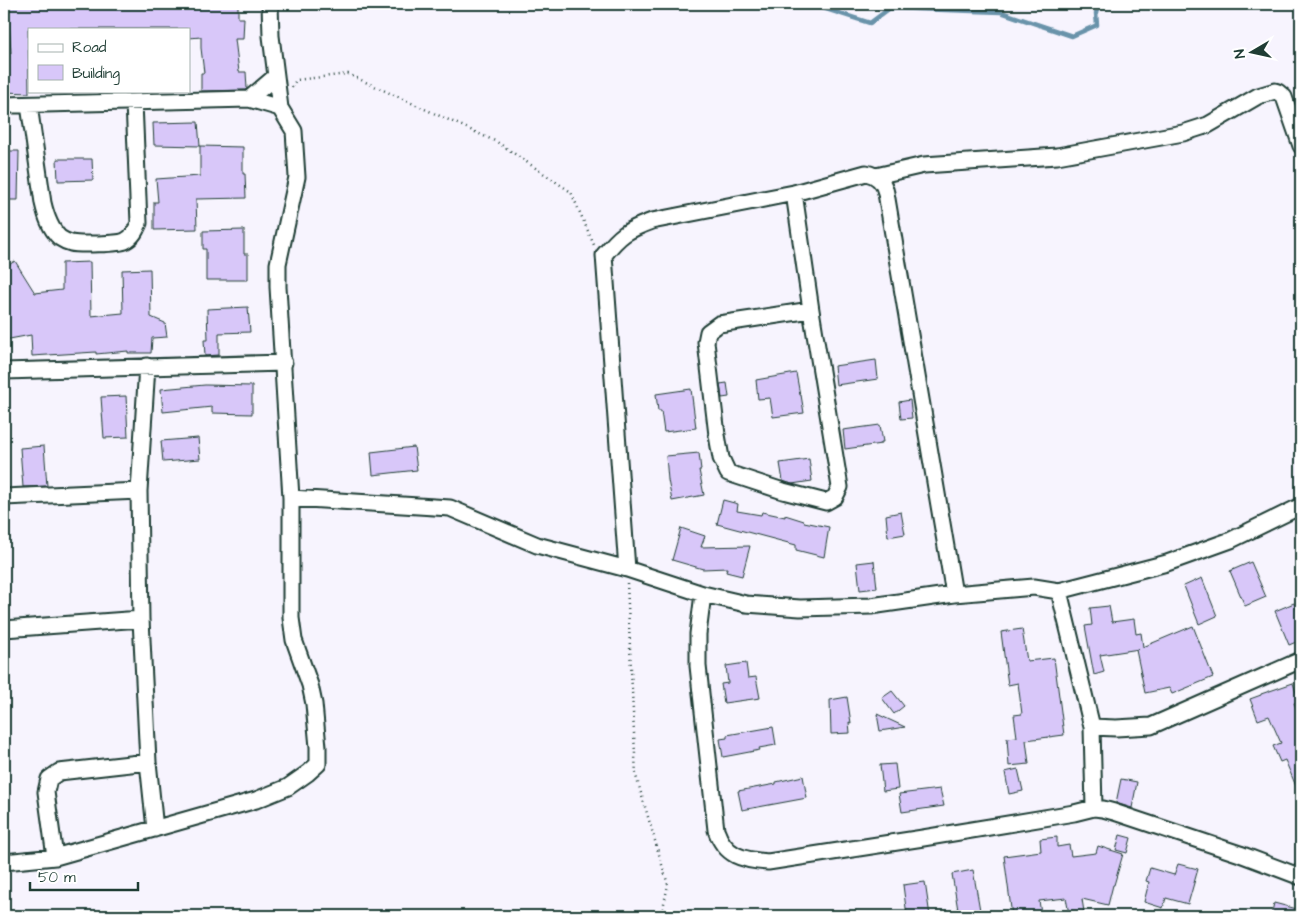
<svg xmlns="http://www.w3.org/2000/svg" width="1305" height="920" font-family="'Architects Daughter',sans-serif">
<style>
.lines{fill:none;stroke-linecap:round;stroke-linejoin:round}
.stream{stroke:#6993aa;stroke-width:4.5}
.building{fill:#d8c7f9;stroke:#1f3d34}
.minor-casing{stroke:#1f3d34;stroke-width:19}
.path{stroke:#1f3d34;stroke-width:2.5;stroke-dasharray:1 4;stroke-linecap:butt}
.minor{stroke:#fff;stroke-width:15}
</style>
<rect width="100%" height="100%" fill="#f7f4fe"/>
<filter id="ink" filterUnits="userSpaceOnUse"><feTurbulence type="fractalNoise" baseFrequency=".02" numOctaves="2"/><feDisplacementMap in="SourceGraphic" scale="10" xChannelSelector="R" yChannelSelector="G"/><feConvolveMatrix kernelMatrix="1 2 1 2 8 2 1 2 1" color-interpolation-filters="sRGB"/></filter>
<g filter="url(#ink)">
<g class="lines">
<path class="stream" d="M821 4 823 8 870 23 890 8 1001 12 1072 36 1097 25 1096 13 1099 4"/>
</g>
<path class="building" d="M8 4H238V18H244L243 39H235L239 72H246L247 89 245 90 201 91V73H204L201 48V37L189 38V29H28L29 93 4 92 5 53H11Z
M198 122 200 146 154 145 153 123Z
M200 146 243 147V174H245L246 198 196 199 197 229 154 230V202H158L156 179 200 176Z
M4 151H19L18 200H4Z
M57 159H92L93 180 58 181Z
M244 230V254H248V280H206V249H203V231Z
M15 261 35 293 62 290V263L90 262 91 316 123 313 122 270 150 269 151 317 165 323 167 337 152 338 151 353H128V351L96 354V352L32 356 31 335 4 340V268Z
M248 307 250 332 219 333V355L205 356 204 340H208L207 309Z
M876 360 878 379 836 385 834 366Z
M796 373 800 395H801L804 413 773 417 770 398 758 399 756 380Z
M727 383 729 397 722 398 720 384Z
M205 385 252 386V414L212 413V407L163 412 161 389Z
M691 389 696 428 664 432 661 411H658L656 394Z
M126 396 128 437 104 438 101 397Z
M910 400 912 418 901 419 899 402Z
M880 425 883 442H881V444L845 449 843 430Z
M198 438 200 459 163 462 161 441Z
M44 446 47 486 23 487 20 448Z
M414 447 417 470 373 475 371 452Z
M699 453 701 470H699L704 495 672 501 668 480 666 456Z
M809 459 812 481 792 484 783 481 780 463Z
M723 500 738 504 737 511 761 515 762 512 785 517V515L804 521V522L829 527 824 557 796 550V545L717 524Z
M901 512 905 534 888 537 886 515Z
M681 528 705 536 701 547 750 546 742 576 726 572 727 568 703 569 672 560Z
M874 561 877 588 860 590 857 563Z
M1251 562 1266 597 1245 606 1230 571Z
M1202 578 1217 616 1199 624 1184 586Z
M1294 603 1301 621V640L1289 645 1275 611Z
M1109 606 1112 622 1134 619 1136 634 1141 633 1143 647 1193 626 1213 677 1172 694 1169 688 1145 693 1136 650 1139 649 1100 655 1104 672 1094 675 1085 626 1092 625 1090 608Z
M1022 629 1027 661 1054 658 1064 735 1026 740 1029 764 1009 766 1007 738 1017 737 1014 715 1022 714 1018 683 1008 685 1001 632Z
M746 663 748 678 756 677 760 698 724 703 721 684 728 683 726 666Z
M1293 683 1299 702 1294 703 1301 720V798L1285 760 1280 762 1273 746 1281 743 1269 716 1258 720 1250 699 1261 695V694Z
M892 691 904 706 894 714 882 698Z
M847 697 851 723 849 722 850 733 831 734 830 700Z
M877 714 905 727 880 731Z
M773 727 776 745 759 748 760 750 723 757 720 739 727 738V735Z
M895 764 898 789 883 791 880 765Z
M1018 769 1023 791 1009 794 1005 772Z
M803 776 807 798 742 810 738 791 776 784V782Z
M1121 779 1137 782 1132 808 1116 803Z
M940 789 944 806 902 812 899 794Z
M1120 835 1131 838 1127 853 1116 850Z
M1057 837V847L1069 845 1071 856 1096 853 1098 846 1123 854 1114 885H1113L1108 905 1082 899 1084 912 1069 914 1066 898 1039 901 1041 913 1012 916 1004 856 1041 851 1040 839Z
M1178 864 1198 869 1188 904 1166 898 1163 908 1144 902 1149 882 1146 881 1150 868 1174 875Z
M973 870 981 916H959L952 874Z
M925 882 930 916H907L903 885Z
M1274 903 1301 910V916H1271Z"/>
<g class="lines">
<defs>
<path id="minor" d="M249 99 276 76
M4 105 249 99 280 108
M29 105 43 203C46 216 50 229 60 238 63 240 67 242 71 243 78 245 119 244 125 241 133 237 136 230 139 223L134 102
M876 176 924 165 1057 156 1183 133 1208 125 1258 96 1275 91 1278 92 1284 97 1301 146
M794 193 811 310 840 487 835 497 826 502 783 491 728 473 721 458 717 435 706 342 708 332 719 324 811 310
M4 371 284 363
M4 497 139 491
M291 498 450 508 537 545 627 569 703 594 746 604 800 608 871 606 954 594 1034 587 1059 591
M1301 506 1231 540 1167 563 1059 591 1092 727 1094 808 1103 809 1114 812 1240 854 1301 877
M627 569 604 255C620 235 627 230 652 221L794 193 866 173C877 175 884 182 886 193L954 594
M703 594 698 634V666L716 830C725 856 742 860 768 862L923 838 1074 813 1094 808
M141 619 148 762 155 829
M4 629 141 619 139 491 147 366
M1092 727 1116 728 1151 726 1301 660
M55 857 46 792 49 779 59 772 148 762
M4 862 55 857 256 800 288 787 308 773 318 764V747L314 704 310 685 294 640 291 618V498L278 287V264L297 177 294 131 280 108 271 36 270 4"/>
</defs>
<use href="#minor" class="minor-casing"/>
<path class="path" d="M292 87 296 80 348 74 497 142 571 192 594 245
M627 583 636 776 668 885 663 908 664 916"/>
<use href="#minor" class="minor"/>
</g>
</g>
<rect width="1305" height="920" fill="none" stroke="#fff" stroke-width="20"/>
<rect x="10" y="10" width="1285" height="900" fill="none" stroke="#1f3d34" stroke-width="2" filter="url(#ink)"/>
<rect x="28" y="28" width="162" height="65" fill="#ffffff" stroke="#a5b1ae"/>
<rect x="38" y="44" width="25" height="8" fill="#ffffff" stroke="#a5b1ae"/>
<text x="72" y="52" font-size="15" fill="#1f3d34">Road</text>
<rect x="38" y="65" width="25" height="15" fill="#d8c7f9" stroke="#a5b1ae"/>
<text x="72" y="78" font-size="15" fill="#1f3d34">Building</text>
<g transform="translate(1252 52) rotate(261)" stroke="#ffffff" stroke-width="4" paint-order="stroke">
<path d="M0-4L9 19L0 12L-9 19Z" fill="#1f3d34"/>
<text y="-8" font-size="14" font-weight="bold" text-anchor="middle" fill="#1f3d34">N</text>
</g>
<path d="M30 882v8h108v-8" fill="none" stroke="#1f3d34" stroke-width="2.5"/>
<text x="38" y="882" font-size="15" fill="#1f3d34" stroke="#ffffff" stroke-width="4" paint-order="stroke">50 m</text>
</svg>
